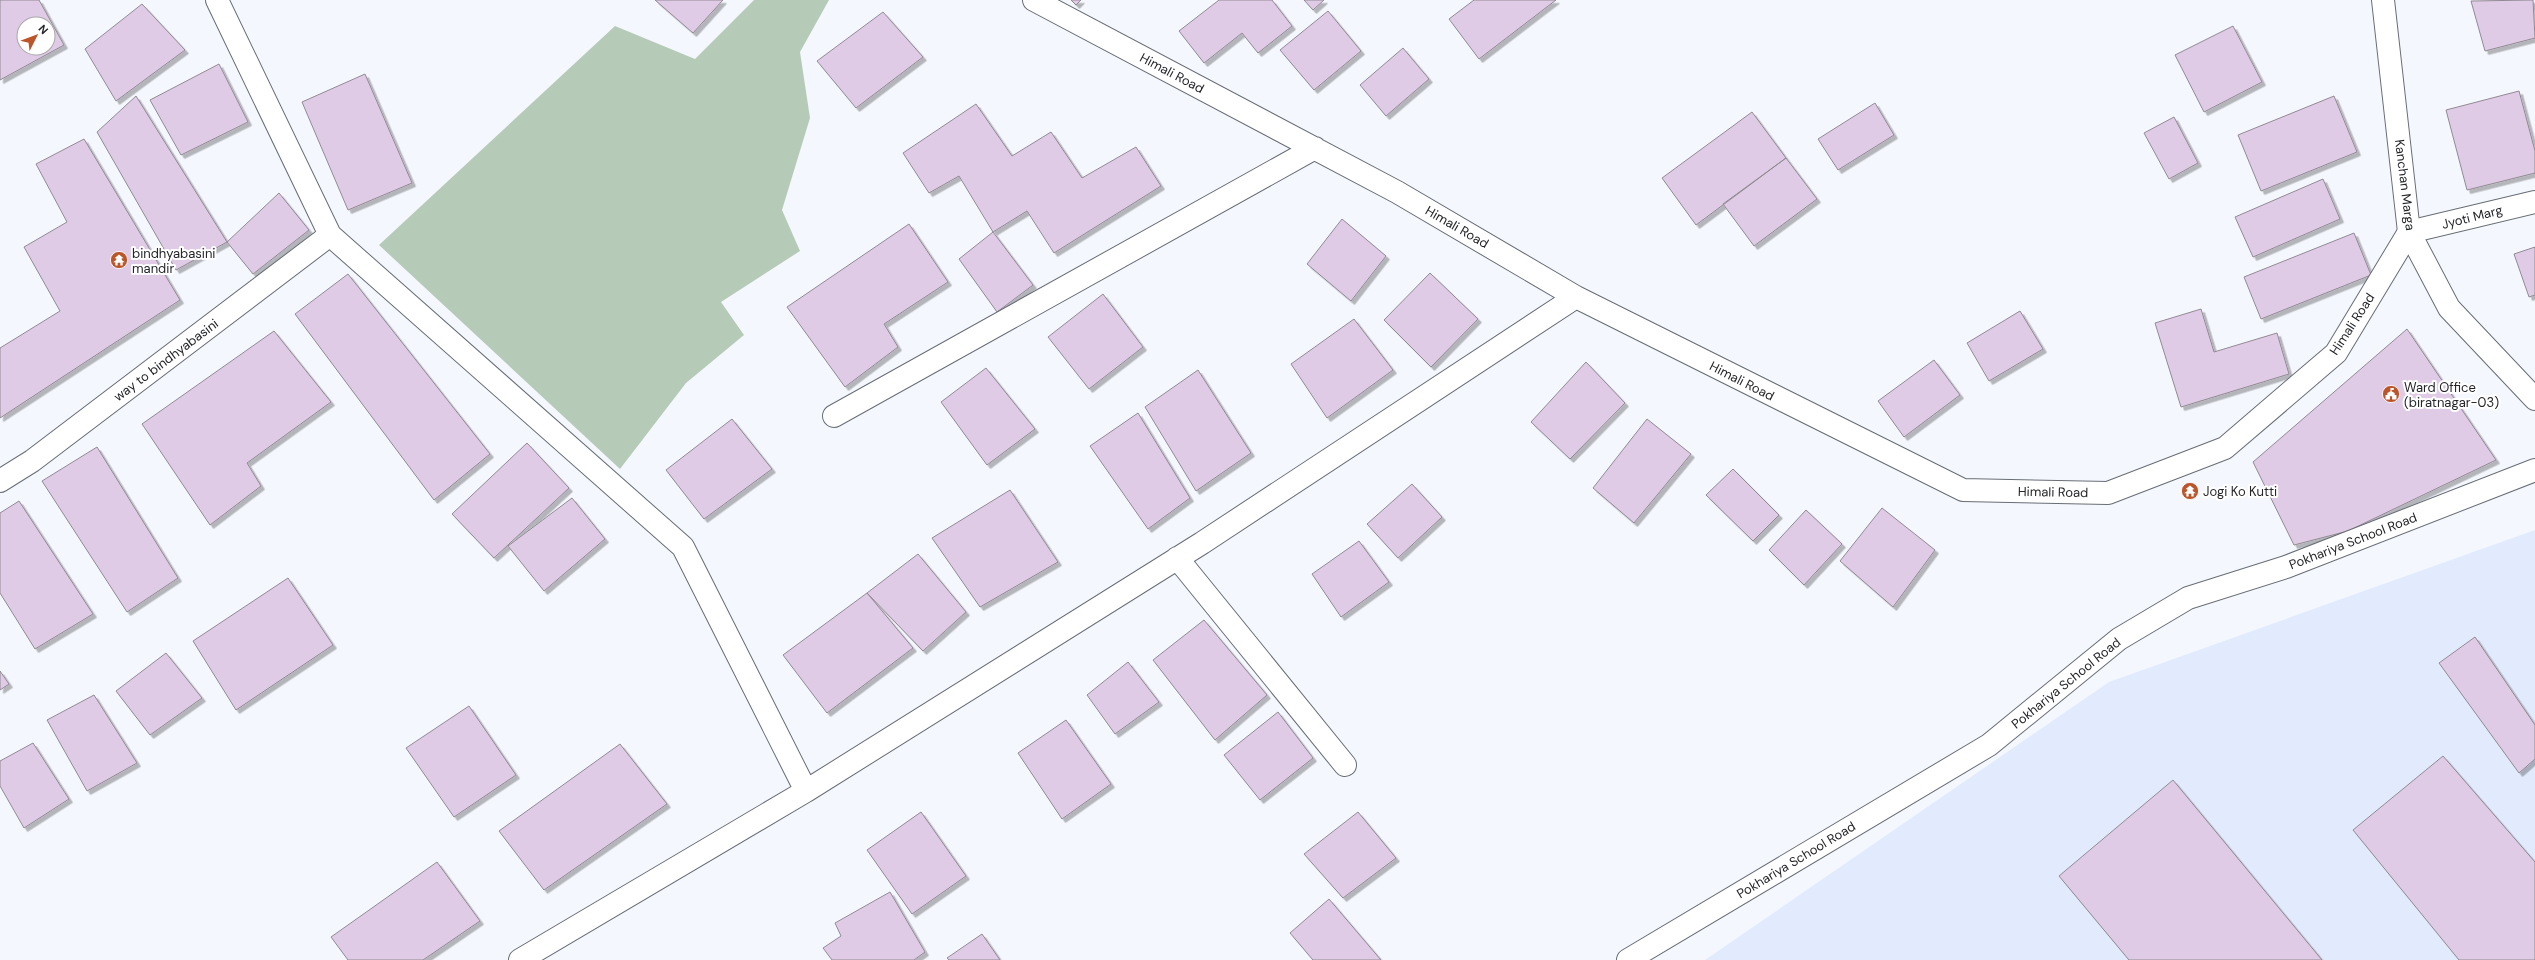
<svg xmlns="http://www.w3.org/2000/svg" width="2535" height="960" font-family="'DM Sans',sans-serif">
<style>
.built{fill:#e2ebfd}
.green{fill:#b6cbb7}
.building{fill:#e0cbe6;stroke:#918a93;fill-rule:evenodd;filter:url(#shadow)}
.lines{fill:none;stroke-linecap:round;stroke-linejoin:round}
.minor-casing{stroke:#686d76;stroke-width:24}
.secondary-casing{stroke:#686d76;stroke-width:24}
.minor{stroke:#fff;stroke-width:22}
.secondary{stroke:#fff;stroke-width:22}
.labels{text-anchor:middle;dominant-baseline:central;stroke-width:4;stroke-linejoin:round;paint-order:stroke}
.street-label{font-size:13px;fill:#25262a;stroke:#fff}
.poi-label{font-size:13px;fill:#25262a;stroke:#fff;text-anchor:start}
</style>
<defs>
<filter id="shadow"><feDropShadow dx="3.5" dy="3.5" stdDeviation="0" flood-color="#0004"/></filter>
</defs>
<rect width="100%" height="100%" fill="#f4f7fd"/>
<path class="built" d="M2535 530V960H1705L2109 682Z"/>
<path class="green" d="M754 0H829L800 52 810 118 782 210 800 251 721 302 744 335 686 383 620 469 379 245 615 26 695 59Z"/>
<path class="building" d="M0 0H39L64 45 0 80ZM24 24H48V48H24Z
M655 0H723L693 33Z
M1071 0H1081L1076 5Z
M1219 0H1272L1292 26 1258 53 1242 33 1204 63 1179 31Z
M1304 0H1324L1313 10Z
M1474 0H1556L1479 59 1449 19Z
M2533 0 2535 38 2485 51 2471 1Z
M142 4 185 50 116 101 85 49Z
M1328 11 1361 51 1314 90 1280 50Z
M883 12 923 57 856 108 817 61Z
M2233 26 2262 82 2204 112 2175 55Z
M1403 48 1429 79 1386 116 1360 85Z
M219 64 248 122 181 155 150 100Z
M365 74 412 183 348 210 302 102Z
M2519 91 2535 151V173L2467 190 2446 110Z
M136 96 227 242 176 270 97 132Z
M2334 96 2357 152 2261 191 2238 135Z
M1875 103 1894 135 1838 170 1818 139Z
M976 104 1012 156 1051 132 1082 178 1136 147 1161 186 1054 253 1027 211 993 232 959 176 929 193 903 153Z
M1752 112 1786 158 1696 225 1662 178Z
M2174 117 2198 163 2169 179 2144 133Z
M84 139 180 300 0 418V348L60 311 24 247 67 222 36 164Z
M1786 158 1817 199 1754 246 1723 204Z
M2323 179 2340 219 2253 257 2235 217Z
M279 193 309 230 253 274 227 242Z
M1342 219 1386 256 1351 301 1307 264Z
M909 224 948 282 884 324 898 347 845 387 787 307Z
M993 232 1033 285 997 312 959 259Z
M2354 233 2371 275 2261 319 2244 277Z
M2535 247V295L2529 297 2514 254Z
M1430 273 1478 319 1431 367 1384 320Z
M348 274 490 454 434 500 295 314Z
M1103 294 1143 347 1089 389 1048 337Z
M2201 309 2214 352 2277 333 2289 374 2181 407 2155 323Z
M2020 311 2043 349 1989 381 1967 343Z
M1354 319 1393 370 1327 418 1291 364Z
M2407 329 2496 460 2348 531 2294 545 2253 462Z
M274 331 331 402 247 463 261 486 210 525 142 424Z
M1934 360 1960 395 1904 437 1878 401Z
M1586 362 1625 403 1570 459 1531 422Z
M986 368 1035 429 987 465 941 402Z
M1198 370 1251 453 1196 491 1145 407Z
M1138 413 1190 498 1148 529 1090 446Z
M732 419 772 469 704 519 666 470Z
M1647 419 1691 454 1634 523 1593 488Z
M527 443 569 488 494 558 452 514Z
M97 447 178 578 127 612 42 481Z
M1733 469 1779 515 1753 541 1706 495Z
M1412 484 1442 517 1398 558 1367 524Z
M1010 490 1058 562 980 607 932 538Z
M572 498 605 539 544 591 508 546Z
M19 501 93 614 35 649 0 593V513Z
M1882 508 1935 550 1893 607 1840 561Z
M1806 510 1842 544 1804 585 1769 550Z
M1359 541 1389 582 1341 617 1312 574Z
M918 554 966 612 923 651 867 593Z
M288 578 333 645 236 710 193 641Z
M867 593 913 648 827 713 783 655Z
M1204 620 1267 695 1215 740 1153 660Z
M2475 637 2535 725V759L2519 773 2439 663Z
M166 653 202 698 150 735 116 691Z
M1128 662 1159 702 1115 734 1087 695Z
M0 671 9 684 0 690Z
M94 695 137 763 87 791 47 720Z
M469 706 516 775 454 817 406 748Z
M1278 712 1313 758 1260 800 1224 755Z
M1066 720 1111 784 1062 819 1018 753Z
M33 743 69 799 24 828 0 786V761Z
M620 744 667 804 544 890 499 831Z
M2443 756 2535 862V960H2459L2353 830Z
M2173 780 2322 960H2129L2059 876Z
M921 812 966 876 912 914 867 850Z
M1358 812 1396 858 1343 898 1304 854Z
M437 862 480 921 423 960H348L331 937Z
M890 892 925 952 914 960H832L823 948 841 936 835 923Z
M1329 899 1381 960H1313L1290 933Z
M982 934 1000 960H949L947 958Z"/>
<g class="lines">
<defs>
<path id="minor" d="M217 0 330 235 683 547 806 791
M1034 0 1397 192 1576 297 1963 490 2108 493 2225 448 2336 353 2409 232 2535 202
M834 416 1315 148
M0 481 32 461 330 235
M1177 558 1345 765
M520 960 806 791 1202 543 1576 297"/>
<path id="secondary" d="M2383 0 2409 232 2449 308 2535 399
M1628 960 1989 745 2119 639 2188 598 2286 567 2535 470"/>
</defs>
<use href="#minor" class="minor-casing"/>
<use href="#secondary" class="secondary-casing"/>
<use href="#minor" class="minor"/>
<use href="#secondary" class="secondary"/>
</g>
<defs>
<symbol id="temple-disc" viewBox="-11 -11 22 22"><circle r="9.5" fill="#bc552a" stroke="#fff"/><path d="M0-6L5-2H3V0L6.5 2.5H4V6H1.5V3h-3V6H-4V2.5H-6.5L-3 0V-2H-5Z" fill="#fff"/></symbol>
<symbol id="civic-disc" viewBox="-11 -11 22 22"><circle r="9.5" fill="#bc552a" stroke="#fff"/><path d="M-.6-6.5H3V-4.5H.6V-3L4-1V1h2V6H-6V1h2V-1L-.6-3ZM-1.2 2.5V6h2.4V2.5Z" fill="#fff"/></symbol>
</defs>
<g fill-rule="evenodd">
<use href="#temple-disc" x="109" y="250" width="20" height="20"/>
<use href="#civic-disc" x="2381" y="384" width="20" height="20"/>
<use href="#temple-disc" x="2180" y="481" width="20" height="20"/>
</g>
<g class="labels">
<g class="street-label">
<text transform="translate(1172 73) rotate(28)">Himali Road</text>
<text transform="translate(2405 185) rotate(83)">Kanchan Marga</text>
<text transform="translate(2472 217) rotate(-14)">Jyoti Marg</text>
<text transform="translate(1457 227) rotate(30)">Himali Road</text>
<text transform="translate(2352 324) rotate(-57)">Himali Road</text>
<text transform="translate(166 360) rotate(-37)">way to bindhyabasini</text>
<text transform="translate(1742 381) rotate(27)">Himali Road</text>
<text transform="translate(2053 492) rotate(1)">Himali Road</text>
<text transform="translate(2353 541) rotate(-21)">Pokhariya School Road</text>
<text transform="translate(2066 683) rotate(-39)">Pokhariya School Road</text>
<text transform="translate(1796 860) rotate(-31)">Pokhariya School Road</text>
</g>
<g class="poi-label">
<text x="132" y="253">bindhyabasini<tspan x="132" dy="15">mandir</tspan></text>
<text x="2404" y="387">Ward Office<tspan x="2404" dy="15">(biratnagar-03)</tspan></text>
<text x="2203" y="491">Jogi Ko Kutti</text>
</g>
</g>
<g transform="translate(36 36) rotate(48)"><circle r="19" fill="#ffffff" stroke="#a8a8aa"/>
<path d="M0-3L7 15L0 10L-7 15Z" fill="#bc552a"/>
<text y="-6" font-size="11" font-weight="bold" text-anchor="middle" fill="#25262a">N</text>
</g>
</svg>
